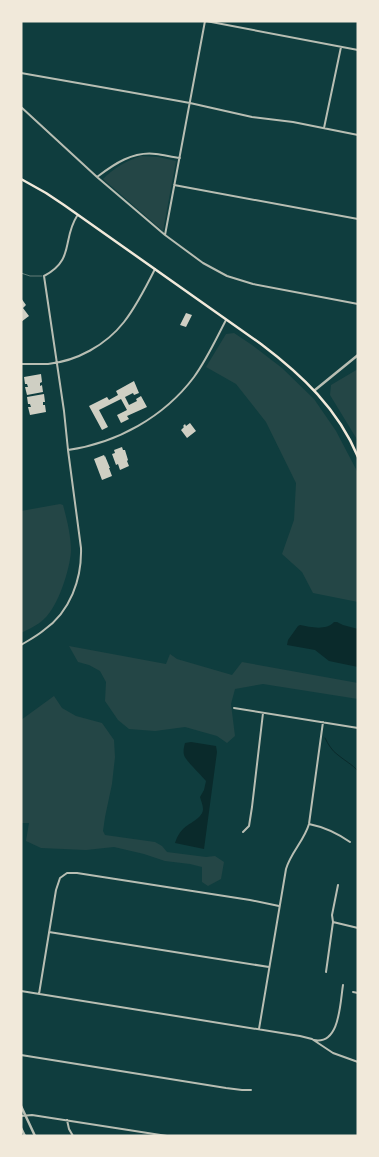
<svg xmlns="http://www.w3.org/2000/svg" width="379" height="1157" font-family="Inter,sans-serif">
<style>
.green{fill:#244646}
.water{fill:#0a2a2b}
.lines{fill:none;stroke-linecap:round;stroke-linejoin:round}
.stream{stroke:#0a2a2b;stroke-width:1}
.building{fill:#cfcfc3}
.service{stroke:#b8beb3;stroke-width:0.5}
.minor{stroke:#b8beb3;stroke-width:2}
.tertiary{stroke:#b8beb3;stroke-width:2.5}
.secondary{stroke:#f1e9da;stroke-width:2.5}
</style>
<rect width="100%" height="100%" fill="#0f3d3e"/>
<path class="green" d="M141 156 158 157 176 161 163 231 103 179C114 168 126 161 141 156Z
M234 333 252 345 282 368 314 399 336 431 358 473V602L313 593 302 572 282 554 294 520 296 483 266 422 236 384 206 367 226 334Z
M358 369V441L330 395 331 385Z
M60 504 63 505C67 520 71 536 71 551 70 569 58 607 44 619 38 625 29 629 21 633V511Z
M69 646 166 664 170 654 177 659 232 675 242 662 358 683V699L263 684 235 689 231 704 235 736 227 743 217 736 185 727 155 731 129 729 118 720 105 701 106 682 100 671 89 665 78 662Z
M54 696 62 708 76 716 102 723 114 740 115 757 112 784 105 817 103 831 105 835 155 842 162 846 167 852 206 857 215 856 224 862 221 879 208 886 202 882V867L190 864 165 861 144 854 114 847 86 850 41 848 26 841 29 823H21V720Z"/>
<path class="water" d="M334 622H337L343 625 358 629V667L329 661 315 650 287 645 288 640 298 626 300 625C310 627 326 631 334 622Z
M191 742 216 746 217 752 204 849 175 843C177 837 179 833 183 829 189 823 203 818 203 809 203 805 201 801 200 797L204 790 206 781C201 775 185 760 184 755 183 751 184 747 185 743Z"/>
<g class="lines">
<path class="stream" d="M325 738C328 744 332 751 338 755 345 761 352 764 358 771"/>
</g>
<path class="building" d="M21 298 26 305 23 308 29 316 21 322Z
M186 313 192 315 186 327 180 325Z
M41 374 42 382 40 383V386L42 385 43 392 27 395 25 387H28L27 384H25L24 377Z
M134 381 139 393 134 395 133 393 125 397 129 405 137 401 136 399 141 396 147 407 127 416 129 419 121 423 117 415 127 410 121 399 99 410 108 427 102 430 89 406 107 397 109 400 118 395 116 391Z
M44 394 45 402H43V405H45L46 412 30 415 28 407H31L30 404H28L27 397Z
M190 423 196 431 187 438 181 430 184 427 183 426 185 424 186 426Z
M122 447 123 450H125L128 460 127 461 129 466 120 470 118 464 116 465 112 454 115 453 114 450Z
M104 455 105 457V456L110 468H109L112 476 102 480 94 459Z"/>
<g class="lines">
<path class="service" d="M21 273 30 276H42"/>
<path class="minor" d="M206 21 358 50
M21 73 129 92 190 103 252 117 293 122 358 135
M21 107 97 177 165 235 203 263 227 276 253 284 358 304
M324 128 341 47
M97 177C114 164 133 151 156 154 164 155 172 157 180 158
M174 185 358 219
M165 235 205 21
M21 364C30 364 39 364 48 364 77 361 106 345 124 322 135 308 147 285 155 269
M68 450C117 443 164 417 194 377 207 359 216 339 226 320
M21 645C29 640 37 636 44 630 70 612 82 579 81 548L68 450 64 411 44 276C75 260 62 239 77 216
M234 708 358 728
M309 824C324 827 337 833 350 842
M243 832 249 826 252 807 263 713
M333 922 358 928
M49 932 269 967
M326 972 333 922 332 915 338 885
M21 991 300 1036 312 1039 333 1053 358 1062
M353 992 358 993
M39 994 56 890 60 878 67 873H77L250 900 279 906
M259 1029 286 869C291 852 304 841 309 824L323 722
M314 1040C340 1045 340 1003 343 985
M21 1055 226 1088 242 1090H251
M21 1116 32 1115 167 1136
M67 1120 69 1129 73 1136"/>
<path class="tertiary" d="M315 390 358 355
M21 1106 35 1136
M21 1128 25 1136"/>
<path class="secondary" d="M21 179 46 193 64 205 261 344C302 375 338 409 358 457"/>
</g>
<rect width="379" height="1157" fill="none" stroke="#f1e9da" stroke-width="45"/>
</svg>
